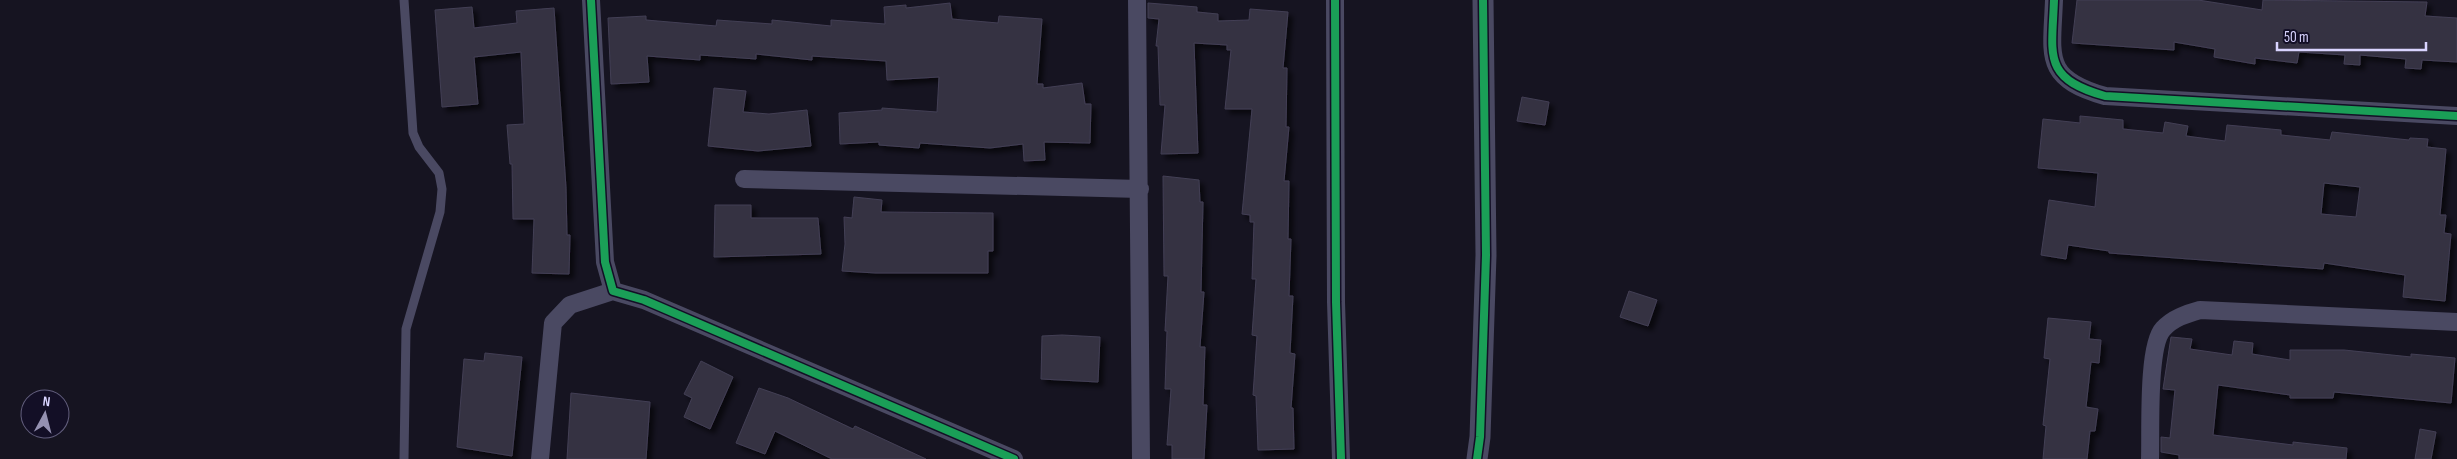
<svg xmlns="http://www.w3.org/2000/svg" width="2457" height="459" font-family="'Sofia Sans Condensed',sans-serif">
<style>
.building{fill:#343243;stroke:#433f54;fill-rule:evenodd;filter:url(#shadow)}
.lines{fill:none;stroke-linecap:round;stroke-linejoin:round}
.service{stroke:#4a4962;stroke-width:9}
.minor{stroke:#4a4962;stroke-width:18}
.tertiary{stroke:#4a4962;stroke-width:21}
.cycleway-casing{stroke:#130f26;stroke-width:11}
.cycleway{stroke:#1a9f57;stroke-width:8}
</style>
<defs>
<filter id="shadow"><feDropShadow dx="4.5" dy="4.5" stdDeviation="2.5" flood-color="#0009"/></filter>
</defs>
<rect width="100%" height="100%" fill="#161421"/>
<path class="building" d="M2077 0H2198L2262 10 2263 0 2427 2 2425 16 2457 18V62L2422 60 2421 69 2405 68 2406 59 2360 55V65L2344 64 2345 55 2299 52 2297 63 2255 58V64L2214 57 2215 49 2174 42V50L2072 43Z
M950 3 952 19 998 23 999 16 1042 19 1037 84H1043V88L1082 83 1085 104H1091L1090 143 1044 142 1045 160 1024 161 1023 144 990 148 920 143 919 148 879 145V142L840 144 839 113 882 110V108L937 112 939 77 887 80 886 61 812 56V60L756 54V59L700 55V60L647 56 649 82 611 84 608 18 646 16V20L716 26 717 20 772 24V20L831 26V20L885 24 884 7 906 5V8Z
M1148 3 1197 7V12L1218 14V21L1249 20 1250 9 1288 12 1283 68H1287L1286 127H1289L1284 181H1289L1288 239H1291L1289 296H1293L1290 353 1295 354 1291 408H1293L1294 449 1258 450 1256 396 1253 395 1257 336 1252 335 1256 279H1252L1254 222H1250V215L1242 214 1252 109H1225L1231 50H1227V45L1194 43 1198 153 1161 154 1165 105H1160L1158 46H1156L1159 19 1148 18Z
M472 7 474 28 517 23 516 11 554 8 566 188 567 235H570L569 274 532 273 534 219H513L512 164H510L507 125 524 124 521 52 474 57 478 104 442 107 435 10Z
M714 88 746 91 743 112 769 114 807 110 811 146 758 151 708 146Z
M1522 97 1549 102 1545 125 1517 121Z
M2080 116 2123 120V129L2163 133 2165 122 2188 126 2186 136 2225 141 2227 125 2281 130V135L2330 140 2332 132 2409 140 2410 138 2428 139 2427 147 2446 149 2440 215H2446L2444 233 2451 234 2445 301 2403 297 2405 275 2324 263 2323 269 2109 253V251L2068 245 2066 259 2041 255 2049 200 2095 207 2098 173 2038 168 2043 119 2080 123ZM2324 183 2360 187 2356 217 2321 214Z
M1163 176 1199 180 1200 202H1203L1201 292H1204L1200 347H1205L1203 405H1207L1204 459H1172V445H1167L1171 389H1165L1167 331H1165L1168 276H1164Z
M854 197 882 200 881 212 993 213V251H988V273H876L842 271 845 244 844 217 852 218Z
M715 205H751V218H818L821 254 714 257Z
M1629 291 1657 300 1648 326 1620 317Z
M2048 318 2091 322 2089 339 2101 340 2099 363 2091 362 2086 407 2098 409 2095 431H2090L2087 459H2043L2046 426 2043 425 2050 359 2044 358Z
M1062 335 1100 337 1098 382 1041 379 1042 336Z
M2171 337 2192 339 2190 349 2232 355 2234 341 2253 343 2252 354 2290 360V350H2344L2411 357V354L2455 358 2451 403 2334 392 2333 398H2290V395L2218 385 2213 435 2293 445V442L2347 448 2346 459H2179V455L2161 452V437L2170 438 2175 390 2163 389Z
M485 353 522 357 512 456 457 447 464 359 484 361Z
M701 361 733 377 710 429 684 417 692 398 684 394Z
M759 388 788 398 853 429 855 426 926 459H832L775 431 765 454 736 443Z
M571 393 650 402 646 459H567Z
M2420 429 2436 432 2431 459H2415Z"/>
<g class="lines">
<path class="service" d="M404 0 413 133 419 147 439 173 442 189 440 212 406 329 404 459"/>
<path class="minor" d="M591 0 605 262 613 291 644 300 1014 459
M1137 0 1141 459
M1335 0 1336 302 1341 459
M2054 0C2052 56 2042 78 2105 96L2457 116
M744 179 1140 189
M540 459 553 323 570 305 613 291
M2150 459C2151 433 2147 346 2163 329 2173 318 2186 314 2200 310L2457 322"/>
<path class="tertiary" d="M1477 459 1480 437 1486 255 1483 0"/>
<defs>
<path id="cycleway" d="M591 0 605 262 613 291 644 300 1014 459
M1335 0 1336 302 1341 459
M2054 0C2052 56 2042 78 2105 96L2457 116
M1477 459 1480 437 1486 255 1483 0"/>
</defs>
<use href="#cycleway" class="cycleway-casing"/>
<use href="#cycleway" class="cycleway"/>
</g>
<g transform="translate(45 414) rotate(7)"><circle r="24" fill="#130f26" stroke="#625e7d"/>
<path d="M0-4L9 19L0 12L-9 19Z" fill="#9591b1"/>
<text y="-8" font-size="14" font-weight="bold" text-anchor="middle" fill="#d9d4ff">N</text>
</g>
<path d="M2277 42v8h149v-8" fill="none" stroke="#d9d4ff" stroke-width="2.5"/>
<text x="2284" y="42" font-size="15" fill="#d9d4ff" stroke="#130f26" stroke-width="4" paint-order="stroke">50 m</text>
</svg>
